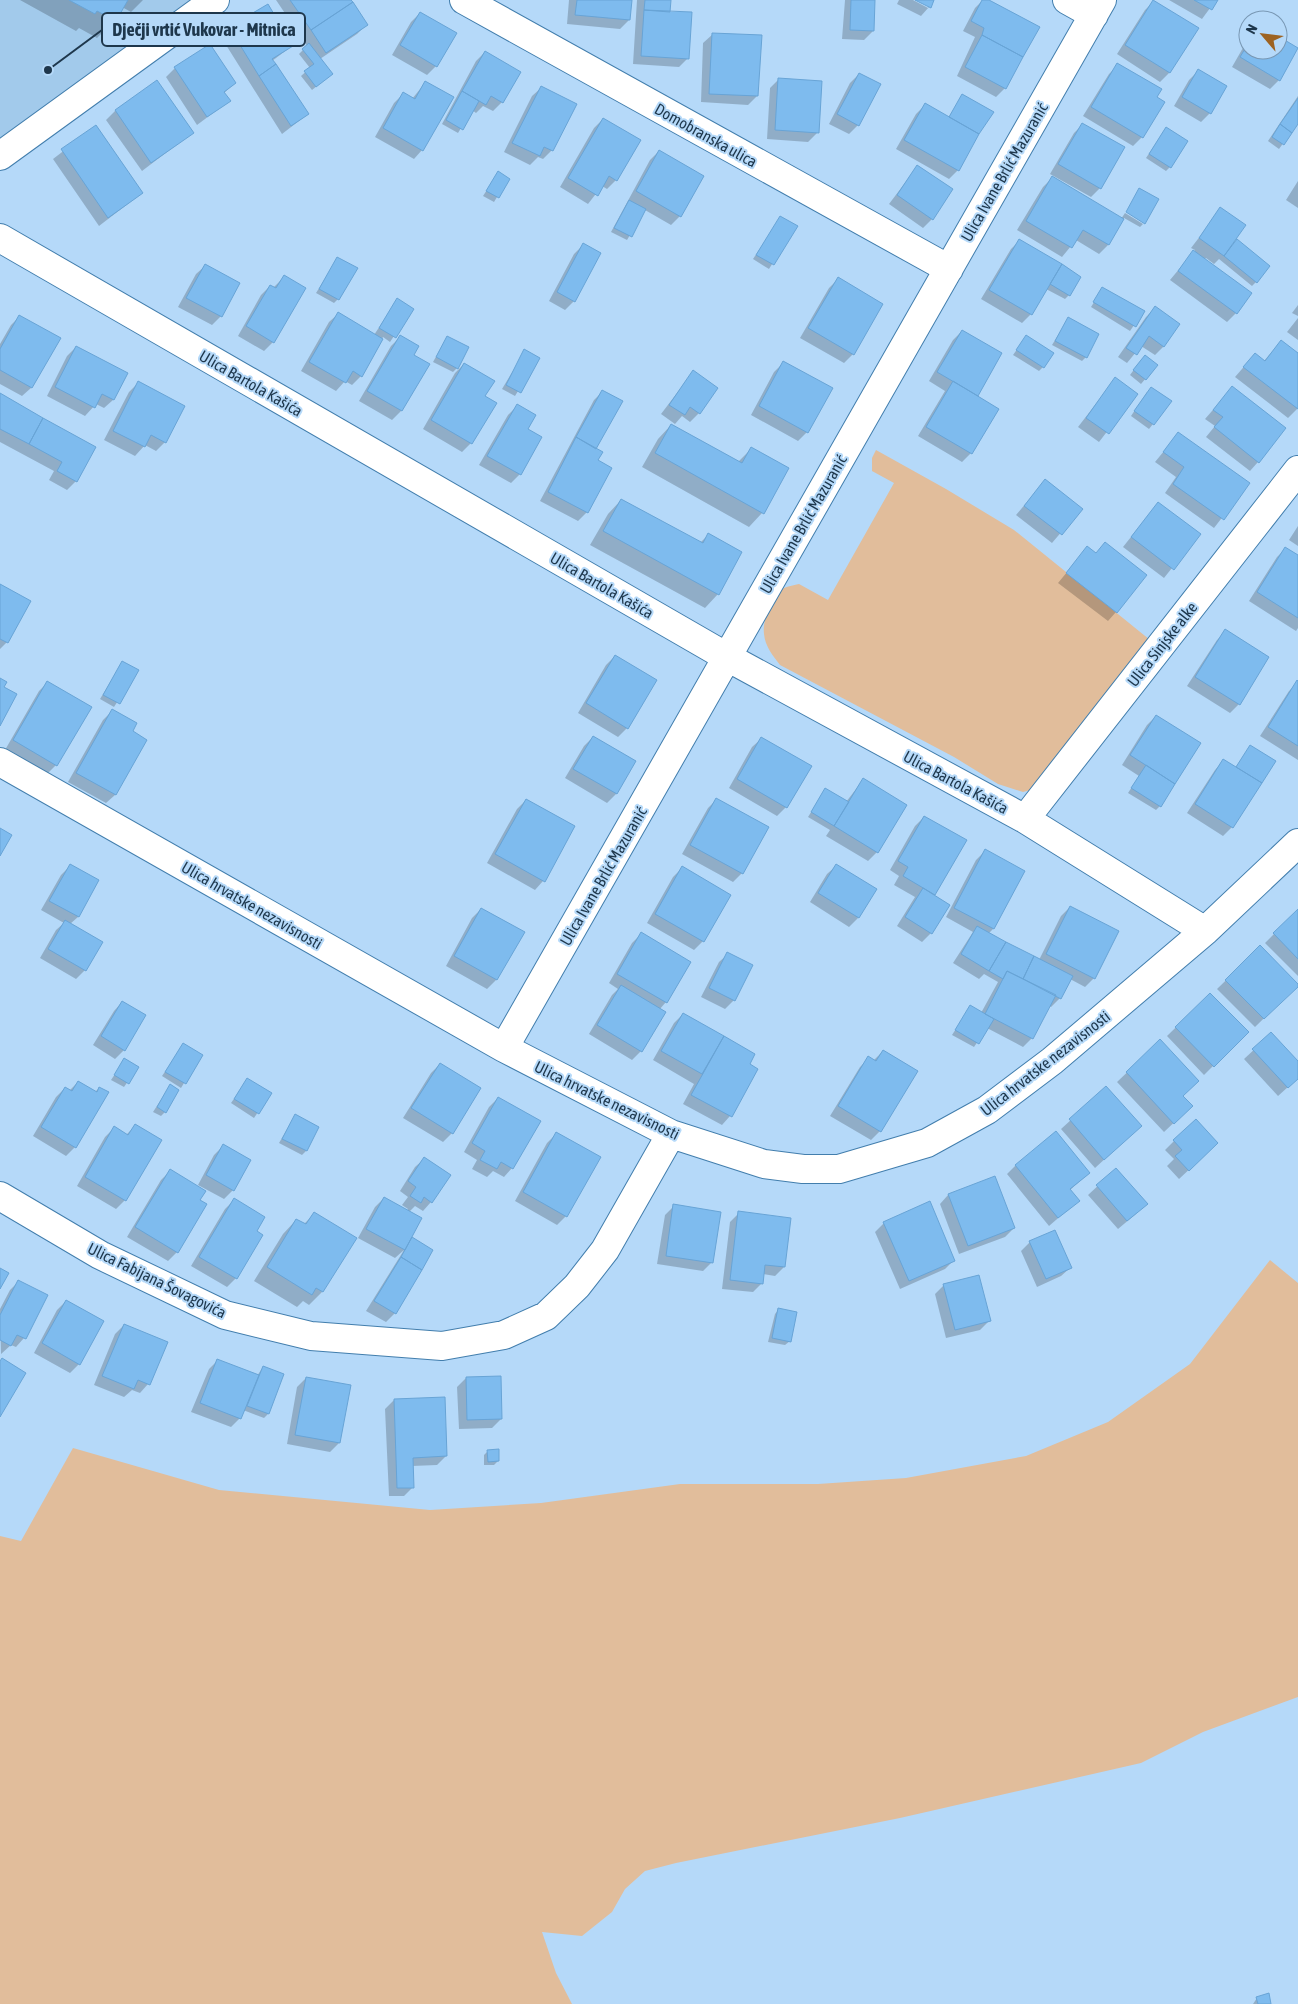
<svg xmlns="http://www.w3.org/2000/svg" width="1298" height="2004" font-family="'Asap Condensed',sans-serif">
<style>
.built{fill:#a2caeb}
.green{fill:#e1bd9b}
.shadow{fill:#0003}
.building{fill:#7ebbee;stroke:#68a4d6}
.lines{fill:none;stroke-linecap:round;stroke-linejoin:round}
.street-casing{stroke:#427ead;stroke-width:30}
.street{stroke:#fff;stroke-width:28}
.labels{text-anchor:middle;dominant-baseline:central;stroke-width:4;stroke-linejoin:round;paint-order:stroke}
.street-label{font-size:16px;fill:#1e374c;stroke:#b5d9f9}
.leader{fill:none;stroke:#1e374c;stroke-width:2}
.callout-dot{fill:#1e374c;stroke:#b5d9f9;stroke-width:2}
.callout{fill:#b5d9f9;stroke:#1e374c;stroke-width:2}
.callout-label{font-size:18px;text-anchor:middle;font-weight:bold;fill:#1e374c}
</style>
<rect width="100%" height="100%" fill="#b5d9f9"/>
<path class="built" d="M0 0H191L0 141Z"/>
<path class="green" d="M876 450 946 489 1014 530 1155 644 1038 788 1023 792 998 784 954 757 780 665C773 656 765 646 764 634 762 620 773 597 784 588 788 586 795 585 799 584L828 600 894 483 872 471V458Z
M1270 1260 1298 1283V1697L1203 1732 1141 1763 900 1818 676 1863 645 1871 625 1889 612 1912 582 1936 542 1932 556 1973 572 2004H0V1536L21 1541 73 1448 219 1490 430 1510 541 1503 680 1484H818L906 1478 1026 1456 1108 1422 1190 1364Z"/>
<path class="shadow" d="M20 0H143L131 12 122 7 115 20 97 38 79 28 76 31Z
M276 0H349L366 25 357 34 320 59 327 78 312 90 301 76 310 68 299 54 307 46Z
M569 0H630L629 20 620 29 567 24Z
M637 0H670L669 13 688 58 679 67 633 64Z
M845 0H874L873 31 864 40 842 39Z
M899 0H913L928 8V5L918 0H933L929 7 921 16 897 4Z
M983 0H986L1005 88 996 97 957 76 975 37 963 31 975 8Z
M1169 0H1216L1202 19Z
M1154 1 1197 28 1169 73 1160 82 1117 54 1145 10Z
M267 5 292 46 272 61 308 114 282 134 221 37 230 28Z
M420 13 436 66 427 75 392 55 411 22Z
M713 34 757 96 748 105 701 102 703 43Z
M1248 39V50H1278L1279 80 1270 89 1232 67Z
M210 45 235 83 224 93 229 101 197 125 166 77 175 68Z
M485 52 502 102 493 111 483 106 476 113 472 110 458 133 442 124 476 61Z
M1118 65 1142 137 1133 146 1083 116 1109 74Z
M1198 71 1210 113 1201 122 1174 106 1189 80Z
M859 74 858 125 849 134 829 124 850 83Z
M779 79 817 133 808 142 767 139 770 88Z
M157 82 192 133 142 171 106 120 115 111Z
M425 83 422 150 414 159 375 137 394 103 403 94 412 99Z
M541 88 552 150 543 159 538 157 530 165 504 152 532 96Z
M963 95 958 170 949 179 896 149 916 114 925 105 948 118Z
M1298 96V123L1279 149 1268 141Z
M603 119 616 180 607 189 602 186 588 204 560 187 594 128Z
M1083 124 1100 188 1091 197 1050 174 1074 133Z
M96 126 142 193 99 226 53 159Z
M1166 128 1170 167 1166 171 1146 158Z
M659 151 680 216 671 225 645 210 627 240 611 232 650 160Z
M917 167 932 219 923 228 889 204Z
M498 173 508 179 494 202 483 196Z
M1052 178 1121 219 1125 213 1143 224 1140 227 1124 218 1108 245 1099 254 1076 240 1062 257 1017 230 1043 187Z
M1298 181V208L1286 200Z
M1221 209 1231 244 1256 282 1252 286 1219 259 1214 264 1206 258 1204 260 1236 313 1227 322 1170 280 1195 250 1191 248Z
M781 217 796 226 769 269 753 259Z
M1020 240 1069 295 1065 299 1046 289 1031 314 1022 323 981 299 1011 249Z
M583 245 574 301 565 310 549 301 574 254Z
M338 258V299L334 303 316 293Z
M205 266 221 316 212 325 178 307 196 274Z
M284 277 273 342 264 351 238 336 261 295 270 286 273 288Z
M838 279 882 305 853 354 844 363 800 338 829 288Z
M1101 291 1143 312 1130 331 1091 307Z
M397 300 412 309 390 342 383 337 361 376 352 385 345 381 336 391 301 371 329 322 338 314 374 335Z
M1298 305V316L1292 313Z
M1155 308 1164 346 1155 355 1141 346 1127 363 1118 357 1146 317Z
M20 316 31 388 22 396 0 384V344L11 325Z
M1298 318V340L1287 332Z
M1068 319 1086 357 1082 361 1052 345Z
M962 331 1001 354 976 396 971 453 962 462 918 436 945 391 929 381 953 340Z
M400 337 412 355 428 365 401 411 392 420 359 401 391 346Z
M447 337 457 368 453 372 433 362Z
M1026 337 1043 367 1039 371 1013 355Z
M1281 341 1298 354V408L1288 418 1235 377 1255 354 1264 361Z
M76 347 126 374 113 400 104 408 96 404 85 416 47 396 67 356Z
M525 351 538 358 515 396 502 389Z
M1141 360 1157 365 1141 384 1130 375Z
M783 363 807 432 798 441 751 415 774 372Z
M464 364 484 396 471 443 462 452 423 429 455 373Z
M693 372 699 413 690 422 682 416 675 424 661 414Z
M1115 379 1136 394 1099 442 1078 427Z
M138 383 165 442 156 451 145 445 135 456 104 440 129 392Z
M1232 388 1258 462 1250 471 1206 437 1215 426 1205 419Z
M603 391 594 449 596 461 587 512 578 521 540 501 594 400Z
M1147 392 1153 424 1149 429 1131 416Z
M0 395 94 448 76 481 67 490 49 480 54 471 0 442Z
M517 406 526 430 520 474 511 483 479 465 508 415Z
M671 425 738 462 751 449 762 513 749 527 642 467 658 439Z
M1178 434 1248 484 1214 528 1165 493 1176 477 1155 462Z
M1045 481 1081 509 1052 543 1016 515Z
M621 500 700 543 708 535 718 594 705 608 590 545 608 514Z
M1158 503 1199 534 1164 578 1123 547Z
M1298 526V546L1289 540Z
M1087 548 1116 612 1108 621 1058 583Z
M1286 548 1298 556V628L1296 631 1249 601 1277 557Z
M0 586 7 642 0 649Z
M1226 631 1239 704 1230 713 1187 686 1217 640Z
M615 656 627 728 618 737 578 713 606 665Z
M122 663 137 671 114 707 100 699Z
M48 682 56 765 47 774 5 750 39 691Z
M1298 682V760L1260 736 1289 691Z
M112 711 131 732 146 740 115 795 106 803 68 782 103 720Z
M1156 716 1160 806 1156 810 1128 793 1139 776 1122 765 1147 725Z
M593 737 635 761 616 794 607 803 565 778 584 746Z
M761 739 786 807 777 816 729 788 752 747Z
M1250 747 1232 827 1223 836 1187 813 1215 770 1223 761 1235 768Z
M863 780 877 852 868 861 826 836 830 830 808 817 825 790 846 802Z
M717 799 742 873 733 882 682 854 708 808Z
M526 800 543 881 535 890 487 863 517 809Z
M924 817 965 841 933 896 931 933 922 942 897 926 915 897 894 885 899 876 890 870 915 826Z
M985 851 1024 872 993 929 988 934 1039 960 1061 916 1070 907 1094 978 1085 987 1070 979 1060 998 1051 1007 1049 1006 1032 1038 1023 1047 987 1028 974 1047 952 1035 970 1007 981 1013 998 982 984 974 979 979 953 963 973 932 946 917 976 860Z
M70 866 98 881 78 917 70 924 101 942 85 970 76 979 40 958 56 930 64 923 41 910 61 875Z
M836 866 875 889 858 918 849 927 810 902 827 874Z
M682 868 703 941 694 950 647 923 673 877Z
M481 909 523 932 496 980 487 989 446 966 472 918Z
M1298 910V976L1265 943Z
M641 934 666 1002 659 1010 664 1013 641 1051 632 1060 589 1034 612 995 618 989 609 983 632 943Z
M1260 947 1298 985 1255 1027 1217 989Z
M728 954 734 1000 725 1009 701 997 719 962Z
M1210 994 1247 1032 1204 1075 1167 1036Z
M122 1002 124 1050 115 1059 93 1045 114 1011Z
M683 1014 753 1055 748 1064 756 1069 730 1116 722 1125 683 1104 694 1084 653 1060 674 1023Z
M1271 1034 1298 1063V1078L1278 1096 1244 1059Z
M1160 1041 1182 1115 1164 1132 1117 1082Z
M183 1045 201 1055 181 1088 162 1076Z
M883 1051 880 1131 871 1140 830 1116 860 1067 869 1058 873 1061Z
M125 1059 138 1067 124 1087 111 1080Z
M440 1064 479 1089 452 1133 443 1142 403 1118 431 1073Z
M247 1080 270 1094 254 1118 231 1103Z
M78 1082 95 1092 99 1088 75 1147 66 1156 33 1136 56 1097 65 1088 69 1091Z
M170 1086 165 1112 161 1116 153 1112Z
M1106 1088 1131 1135 1095 1168 1061 1129Z
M498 1098 512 1168 504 1177 493 1171 487 1177 472 1169 477 1160 464 1152 489 1107Z
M295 1116 306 1151 302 1155 279 1143Z
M135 1126 125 1200 116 1209 77 1186 105 1137 114 1128 126 1135Z
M556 1134 566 1216 557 1225 515 1201 547 1143Z
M1174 1141 1208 1152 1179 1179 1167 1166 1174 1159 1165 1150Z
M223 1146 233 1190 224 1199 198 1185 214 1155Z
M424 1159 431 1202 423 1211 415 1206 409 1212 408 1243 412 1238 395 1313 386 1322 366 1311 404 1250 395 1258 358 1238 375 1207 384 1198 407 1211 408 1209 402 1205 408 1197 400 1191 415 1167Z
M1016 1165 1089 1173 1070 1190 1078 1201 1049 1226 1007 1174Z
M1116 1169 1137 1213 1118 1229 1088 1195Z
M170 1171 177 1252 168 1261 127 1237 161 1180Z
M948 1195 1014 1228 1005 1237 959 1254 940 1204Z
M234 1200 255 1232 236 1278 227 1287 191 1266 225 1209Z
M674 1206 712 1262 703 1271 657 1264 665 1215Z
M739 1213 784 1267 775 1276 763 1274 762 1283 753 1292 722 1289 730 1222Z
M314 1214 322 1292 309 1305 303 1301 297 1307 254 1281 283 1234 296 1220 304 1224Z
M884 1223 954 1260 945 1269 900 1289 875 1232Z
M1030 1242 1070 1268 1061 1276 1037 1287 1021 1251Z
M19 1281 47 1296 24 1338 16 1347 11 1345 1 1354 0 1309 10 1290Z
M944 1285 989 1321 980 1330 946 1338 935 1294Z
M66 1301 79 1364 70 1373 34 1353 57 1310Z
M779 1309 790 1341 785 1345 768 1342 775 1314Z
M124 1325 166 1342 148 1384 140 1393 132 1390 124 1397 94 1385 115 1334Z
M218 1360 257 1376 263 1367 283 1375 268 1414 264 1418 243 1410 240 1418 231 1427 191 1412 209 1369Z
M306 1378 339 1443 330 1452 287 1444 297 1387Z
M466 1378 501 1419 492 1428 459 1429 457 1387Z
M394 1400 446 1456 437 1465 412 1466 413 1487 404 1496H389L385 1409Z
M488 1451 498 1461 494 1465H484V1455Z
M1257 1998 1270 2004H1253Z"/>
<path class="building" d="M69 0H128L116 21 97 11 95 14Z
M290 0H351L353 2 311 30Z
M577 0H632L630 20 575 15Z
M645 0H671L670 12 644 10Z
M851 0H875L874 31 850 30Z
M915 0H934L931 8Z
M982 0H989L1040 27 1023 57 982 35 984 28 971 21Z
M1153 0 1199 28 1170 73 1125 45Z
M1194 0H1218L1212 10Z
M353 2 368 25 326 53 311 30Z
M268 4 293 46 272 59 276 64 259 76 229 27Z
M644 10 692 12 689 59 641 56Z
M420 12 457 33 437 67 400 45Z
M712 33 762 35 758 96 709 94Z
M982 35 1023 57 1006 89 965 67Z
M1278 36 1298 48 1280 81 1240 57 1248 44V50H1278Z
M309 43 333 74 316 87 304 71 314 64 302 49Z
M210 44 236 83 224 92 231 101 207 117 174 67Z
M485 51 521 72 503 103 491 96 486 105 462 91Z
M1117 63 1162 89 1157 97 1165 102 1143 138 1091 107Z
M276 64 309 114 291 126 259 76Z
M1198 69 1227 86 1211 114 1182 97Z
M859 73 881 84 859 126 837 114Z
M778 78 822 81 819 133 775 130Z
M157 80 194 133 151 163 115 110Z
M425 81 454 97 423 151 383 128 403 92 415 99Z
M541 86 577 104 553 151 544 147 540 156 512 143Z
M462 91 479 101 463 130 446 120Z
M962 94 994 112 979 134 949 117Z
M1298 98V124L1292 133 1280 124Z
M925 103 979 134 959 171 904 140Z
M603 118 641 140 617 181 609 176 598 196 568 178Z
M1082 123 1125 147 1101 189 1058 164Z
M1280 124 1292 133 1284 145 1272 137Z
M96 125 143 193 108 218 61 149Z
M1166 127 1188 141 1171 168 1149 154Z
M659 150 704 176 681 217 636 191Z
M917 165 953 189 933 220 897 195Z
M498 171 510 179 499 198 486 191Z
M1052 176 1124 219 1109 245 1083 230 1072 248 1026 221Z
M1139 188 1159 199 1145 224 1126 212Z
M629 200 646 209 632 237 614 228Z
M1220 207 1246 225 1224 256 1199 238Z
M780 216 798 226 774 265 756 255Z
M1019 239 1062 264 1032 315 989 290Z
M1237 239 1270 266 1257 283 1224 256Z
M583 243 601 253 575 302 557 292Z
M1193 250 1252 293 1237 314 1178 271Z
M337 257 358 268 339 300 319 289Z
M205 264 240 283 222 317 186 298Z
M1062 264 1081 277 1070 296 1050 284Z
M284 275 306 288 274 343 246 326 270 285 276 288Z
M838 277 883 304 854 355 808 328Z
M1102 287 1145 311 1136 327 1093 302Z
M397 298 414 309 396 338 379 328Z
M1155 306 1180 324 1164 347 1149 336 1137 355 1126 348Z
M338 312 383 339 362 377 353 371 346 383 309 362Z
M19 315 61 338 32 388 0 370V349Z
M1068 317 1099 334 1087 358 1055 341Z
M962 330 1002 353 978 396 937 372Z
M400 335 419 346 414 355 430 364 402 411 367 391Z
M1026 335 1054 353 1044 368 1016 350Z
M447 336 469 347 458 369 436 357Z
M1281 340 1298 353V409L1243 367 1255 353 1265 361Z
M76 346 128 373 114 400 102 394 95 408 55 387Z
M524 349 540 358 521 393 506 385Z
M1145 355 1158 365 1146 380 1133 370Z
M783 361 833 388 808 433 759 406Z
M464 363 495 381 485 396 497 403 472 444 431 420Z
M693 370 718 388 700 414 690 407 685 415 669 405Z
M1115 377 1138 394 1109 434 1086 418Z
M138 381 185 406 166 443 151 435 145 447 113 431Z
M953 381 999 409 972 454 926 427Z
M1232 386 1286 428 1259 463 1214 427 1223 417 1213 410Z
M1151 387 1172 401 1154 425 1134 411Z
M602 390 623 401 596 449 576 437Z
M0 393 43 418 29 444 0 429Z
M517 404 536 415 528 429 542 437 521 475 487 456Z
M43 418 96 447 77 482 57 471 62 462 29 444Z
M671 424 742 463 751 447 789 468 764 514 655 453Z
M1178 432 1250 483 1224 520 1173 484 1184 467 1163 452Z
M576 437 603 452 598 460 612 468 588 513 548 492Z
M1045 479 1083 509 1062 535 1024 506Z
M621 499 703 543 708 533 742 552 719 595 603 531Z
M1158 502 1201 534 1174 570 1131 537Z
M1105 542 1147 575 1117 613 1066 573 1087 546 1096 553Z
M1285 547 1298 555V618L1257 592Z
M0 584 31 601 8 643 0 639Z
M1225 629 1269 657 1240 705 1195 677Z
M615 655 657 680 628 729 586 703Z
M122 661 139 670 120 704 103 695Z
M0 678 7 682 4 687 17 694 0 726Z
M1297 680 1298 681V746L1268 727Z
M47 681 92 707 57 766 13 740Z
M112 709 137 723 133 731 147 740 116 795 76 773Z
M1156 715 1201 743 1175 784 1130 755Z
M593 736 636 761 617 794 573 769Z
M761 737 812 766 787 808 737 779Z
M1250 745 1276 761 1262 783 1236 767Z
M1223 759 1262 783 1233 828 1195 804Z
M1146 765 1175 784 1161 807 1131 788Z
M863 778 907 805 878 853 834 826Z
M825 788 849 802 834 826 811 812Z
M716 798 769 827 743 874 690 845Z
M526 799 575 826 545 882 495 854Z
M924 816 967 840 935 895 903 876 908 867 898 861Z
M0 828 12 835 0 856Z
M985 849 1025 871 994 929 954 908Z
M70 864 99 880 79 917 49 901Z
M836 864 877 889 859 918 818 893Z
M682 866 731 895 704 942 655 914Z
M923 888 950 905 932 934 905 917Z
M1070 906 1119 931 1095 979 1046 954Z
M481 908 525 932 497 980 454 956Z
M1298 909V959L1273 933Z
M65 920 103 942 86 971 48 949Z
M977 926 1006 942 989 971 961 954Z
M641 932 691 962 667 1003 617 974Z
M1006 942 1034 956 1023 979 1007 971 1003 979 989 971Z
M1260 945 1298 984V987L1264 1019 1225 980Z
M727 952 753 965 735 1001 709 988Z
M1034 956 1073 976 1061 999 1023 979Z
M1007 971 1056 995 1033 1039 985 1014Z
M621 985 666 1012 642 1052 597 1025Z
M1210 993 1249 1032 1214 1067 1175 1027Z
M122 1001 146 1015 125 1051 101 1036Z
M970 1005 994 1019 979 1044 955 1030Z
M683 1013 724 1036 702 1074 661 1051Z
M1271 1032 1298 1061V1079L1288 1088 1252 1049Z
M724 1036 755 1054 750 1064 758 1069 732 1117 691 1095Z
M1160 1039 1199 1081 1183 1096 1193 1106 1174 1124 1126 1072Z
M183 1043 203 1055 186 1084 165 1072Z
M883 1050 918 1071 881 1132 838 1106 868 1056 876 1061Z
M124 1058 139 1067 129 1084 114 1075Z
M440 1063 481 1088 453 1134 411 1108Z
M247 1078 272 1093 259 1114 234 1099Z
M78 1081 97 1092 99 1087 109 1092 76 1148 41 1127 65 1087 72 1091Z
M170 1084 179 1090 166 1113 157 1107Z
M1106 1086 1142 1126 1104 1160 1069 1119Z
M498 1097 541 1121 513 1169 501 1162 497 1169 480 1160 485 1151 472 1143Z
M295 1114 319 1127 307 1151 282 1139Z
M1196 1119 1218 1143 1189 1171 1175 1156 1182 1150 1173 1140Z
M135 1124 162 1140 126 1201 85 1177 114 1126 128 1135Z
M1056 1131 1090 1173 1070 1189 1080 1201 1058 1218 1015 1165Z
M556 1132 601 1157 567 1217 523 1192Z
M223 1144 251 1160 234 1191 206 1175Z
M424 1157 451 1175 432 1203 424 1197 421 1203 410 1196 416 1187 408 1181Z
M1116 1168 1148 1204 1127 1221 1096 1185Z
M170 1169 206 1191 200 1200 207 1204 178 1253 135 1227Z
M995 1176 1015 1228 968 1246 948 1194Z
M384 1197 422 1218 405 1250 366 1229Z
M234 1198 265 1217 257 1231 263 1235 237 1279 199 1257Z
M930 1201 955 1261 909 1281 883 1222Z
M673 1204 721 1212 713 1263 666 1256Z
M738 1211 791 1218 785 1267 765 1265 763 1284 730 1280Z
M314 1212 357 1238 323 1292 316 1288 312 1295 267 1267 296 1219 306 1224Z
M1055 1230 1072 1268 1046 1279 1029 1241Z
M412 1237 433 1250 422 1270 401 1257Z
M401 1257 422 1270 396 1314 374 1301Z
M0 1268 9 1273 0 1289Z
M979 1275 991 1321 955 1330 943 1284Z
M18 1280 48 1295 26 1339 17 1335 11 1346 0 1340V1315Z
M66 1300 104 1321 80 1365 42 1343Z
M778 1308 797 1312 791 1342 772 1338Z
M124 1324 168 1342 150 1385 138 1380 134 1389 102 1376Z
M2 1358 26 1373 0 1417V1361Z
M217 1359 259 1375 241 1419 200 1403Z
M263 1366 284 1374 269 1414 247 1406Z
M501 1376 502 1419 467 1420 466 1377Z
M306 1377 351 1385 340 1443 295 1435Z
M445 1397 447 1456 413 1458 414 1488H397L394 1399Z
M499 1449V1461L488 1462 487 1450Z
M1269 1993 1271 2004H1258L1256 1997Z"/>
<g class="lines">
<defs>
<path id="street" d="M464 0 949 269
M1067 0 1094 15
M0 156 215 0
M0 238 727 657 1025 819 1205 931
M0 762 504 1048 671 1134 764 1164 803 1169H839L927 1143 987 1110 1052 1061 1205 931 1298 843
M1025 819 1298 470
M504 1048 1102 0
M0 1196 100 1255 225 1315 311 1336 442 1346 504 1335 546 1316 577 1286 605 1250 671 1134"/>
</defs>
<use href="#street" class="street-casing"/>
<use href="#street" class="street"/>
</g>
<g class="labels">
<g class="street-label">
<text transform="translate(706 135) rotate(29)">Domobranska ulica</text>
<text transform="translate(1004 172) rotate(-60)">Ulica Ivane Brlić Mazuranić</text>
<text transform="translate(251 383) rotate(30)">Ulica Bartola Kašića</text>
<text transform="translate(803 524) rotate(-60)">Ulica Ivane Brlić Mazuranić</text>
<text transform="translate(602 585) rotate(30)">Ulica Bartola Kašića</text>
<text transform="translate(1162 644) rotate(-52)">Ulica Sinjske alke</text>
<text transform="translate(956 782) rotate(28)">Ulica Bartola Kašića</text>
<text transform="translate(603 876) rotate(-60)">Ulica Ivane Brlić Mazuranić</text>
<text transform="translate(252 905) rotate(30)">Ulica hrvatske nezavisnosti</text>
<text transform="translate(1045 1063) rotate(-38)">Ulica hrvatske nezavisnosti</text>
<text transform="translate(607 1100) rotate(26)">Ulica hrvatske nezavisnosti</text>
<text transform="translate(157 1280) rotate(26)">Ulica Fabijana Šovagovića</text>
</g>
</g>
<path class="leader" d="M48 70L102 30"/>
<circle class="callout-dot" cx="48" cy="70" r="5"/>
<rect class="callout" x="102" y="13" width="203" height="33" rx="5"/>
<g class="callout-label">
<text x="204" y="36">Dječji vrtić Vukovar - Mitnica</text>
</g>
<g transform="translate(1263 35) rotate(298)"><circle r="24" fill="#b5d9f9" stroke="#7998b4"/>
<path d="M0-4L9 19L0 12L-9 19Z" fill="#9d6322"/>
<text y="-8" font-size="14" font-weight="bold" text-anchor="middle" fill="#1e374c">N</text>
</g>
</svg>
